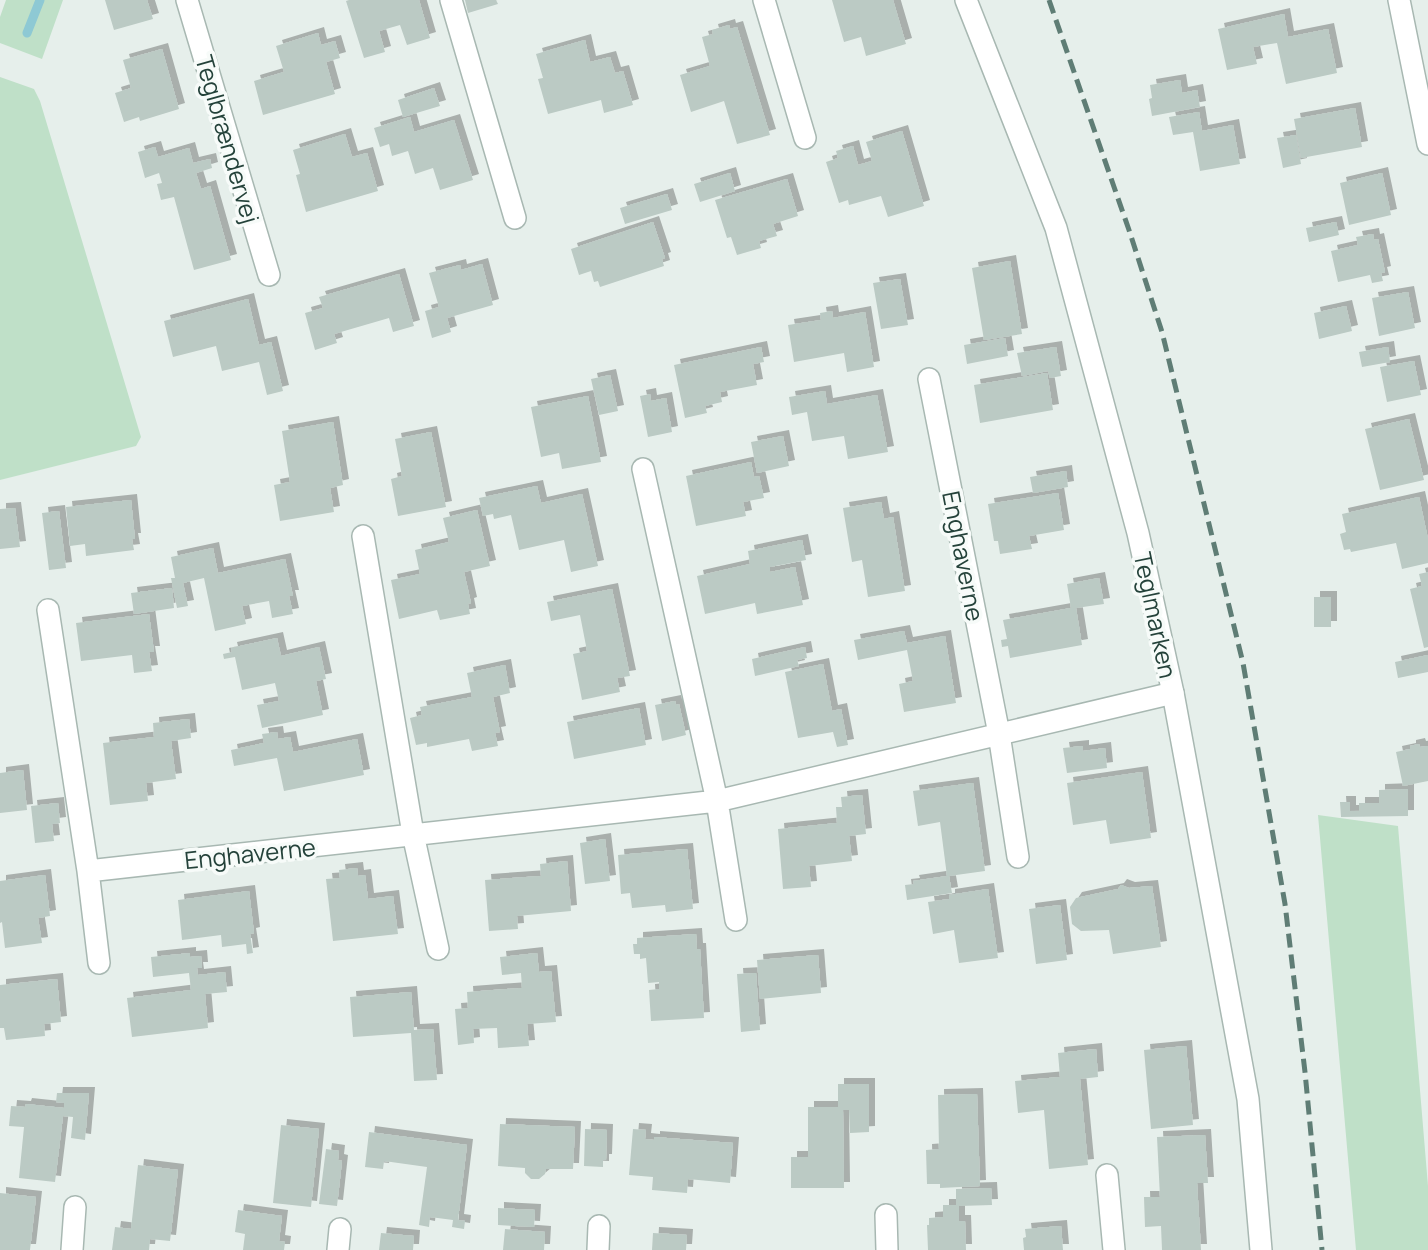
<svg xmlns="http://www.w3.org/2000/svg" width="1428" height="1250" font-family="Manrope,sans-serif">
<style>
.green{fill:#bfe0c8}
.lines{fill:none;stroke-linecap:round;stroke-linejoin:round}
.stream{stroke:#8ec9d4;stroke-width:9}
.building{fill:#bbcac4;filter:url(#shadow)}
.minor-casing{stroke:#a8b8b2;stroke-width:24}
.tertiary-casing{stroke:#a8b8b2;stroke-width:24}
.minor{stroke:#fff;stroke-width:21}
.tertiary{stroke:#fff;stroke-width:21}
.rail{stroke:#5f7d75;stroke-width:5;stroke-dasharray:14 7;stroke-linecap:butt}
.labels{text-anchor:middle;dominant-baseline:central;stroke-width:7;stroke-linejoin:round;paint-order:stroke}
.street-label{font-size:24px;fill:#24423a;stroke:#f7fbf9}
</style>
<defs>
<filter id="shadow"><feDropShadow dx="6" dy="-6" stdDeviation="0" flood-color="#0004"/></filter>
</defs>
<rect width="100%" height="100%" fill="#e6efeb"/>
<path class="green" d="M6 0H63L42 59 0 43V17Z
M0 77 34 89 40 101 141 437 136 446 0 480Z
M1318 815 1398 826 1428 1186V1250H1356Z"/>
<g class="lines">
<path class="stream" d="M27 33 40 0"/>
</g>
<path class="building" d="M105 0H147L153 19 114 30Z
M349 0H419L430 38 407 45 400 25 379 31 385 52 364 58 346 1Z
M465 0H496L498 4 468 13Z
M832 0H893L906 44 866 56 861 37 844 42Z
M1284 14 1288 37 1328 29 1337 73 1286 84 1277 43 1253 47 1257 64 1227 70 1218 29Z
M729 25 730 29 737 27 770 135 737 144 724 101 691 112 680 75 710 66 702 37 713 34 712 30Z
M318 33 321 45 335 41 340 58 326 62 335 94 263 115 254 81 284 72 276 46Z
M585 40 590 62 610 57 615 73 623 71 633 105 604 113 601 100 548 114 538 79 543 78 536 54Z
M162 49 179 109 140 121 139 117 124 122 115 93 131 88 123 60Z
M1180 80 1182 93 1197 90 1200 107 1152 116 1149 99 1152 98 1150 85Z
M434 88 440 106 403 117 398 100Z
M1355 108 1362 147 1301 158 1294 119Z
M1199 112 1202 131 1233 125 1240 164 1200 171 1193 132 1173 135 1169 117Z
M410 117 414 132 454 120 473 180 440 190 433 168 415 174 408 151 392 156 389 144 380 147 374 128Z
M902 131 924 206 888 217 881 196 849 205 848 200 839 203 826 162 838 158 836 151 853 146 858 165 872 161 866 142Z
M345 134 352 157 367 153 378 191 306 212 296 175 300 174 293 150Z
M1296 135 1301 164 1283 168 1277 138Z
M155 147 158 157 189 148 193 163 210 159 212 168 196 173 201 189 210 186 231 260 194 270 174 197 161 200 157 184 162 183 159 173 145 178 138 152Z
M730 173 735 191 700 202 694 184Z
M1382 173 1391 215 1349 225 1340 183Z
M787 179 798 216 773 224 777 236 759 241 761 248 737 255 731 237 727 238 715 200Z
M667 194 672 210 625 224 620 208Z
M653 222 665 258 662 259 664 266 600 287 598 281 594 282 591 271 579 275 571 249Z
M1336 222 1339 235 1309 242 1306 228Z
M1373 234 1374 240 1378 239 1385 272 1381 273 1383 281 1372 283 1370 275 1338 282 1331 251 1358 245 1356 237Z
M1010 261 1022 334 984 340 972 268Z
M482 264 493 305 447 318 451 332 432 338 425 311 439 307 429 273 460 265 461 270Z
M399 274 414 326 393 332 389 318 334 334 337 343 315 350 305 313 323 308 319 297Z
M900 279 908 325 881 329 873 283Z
M1408 292 1415 328 1379 336 1372 298Z
M248 299 259 345 271 342 283 391 267 395 259 362 222 371 216 346 173 357 164 321Z
M1346 306 1352 331 1319 339 1314 313Z
M832 311 833 318 865 312 874 367 847 372 844 353 794 362 788 325 821 320 820 313Z
M1005 338 1008 356 967 364 964 345Z
M761 347 764 362 753 364 757 385 720 392 722 402 705 406 707 413 685 418 674 365Z
M1056 347 1061 376 1050 378 1048 371 1022 376 1017 353Z
M1388 347 1390 362 1362 367 1359 352Z
M1414 361 1421 395 1387 402 1380 367Z
M1047 373 1053 410 980 423 974 385Z
M610 375 618 411 599 415 591 379Z
M825 391 827 404 877 395 888 452 848 459 844 436 812 441 807 412 792 415 789 397Z
M650 394 651 401 666 398 672 432 648 437 640 396Z
M588 396 601 462 562 469 559 453 541 457 531 407Z
M1409 419 1424 480 1380 490 1365 429Z
M333 422 343 485 330 488 334 512 280 521 274 485 290 482 282 431Z
M431 432 446 507 398 516 391 479 402 476 395 439Z
M783 436 789 466 757 473 751 442Z
M751 462 754 477 759 476 764 498 743 502 746 516 696 526 686 476Z
M1066 471 1068 487 1033 493 1030 477Z
M537 486 541 503 582 494 598 566 571 572 564 540 519 550 511 515 494 519 493 514 483 516 479 498Z
M1058 493 1064 530 1029 536 1032 549 1000 554 998 541H994L988 504Z
M1419 497 1428 539V563L1402 569 1396 543 1351 552 1350 549 1344 550 1340 534 1346 532 1342 514Z
M131 500 135 539H132L134 550 86 556 85 544 70 546 66 507Z
M881 502 884 519 893 517 905 591 868 597 862 560 852 562 843 508Z
M15 508 20 547 0 549V509Z
M477 510 490 566 464 572 471 603 468 604 470 614 440 620 437 610 399 619 391 580 420 574 415 550 449 542 443 518Z
M59 511 66 568 49 570 42 513Z
M802 540 806 560 770 567V572L795 567 803 605 757 614 755 603 705 614 697 576 750 564 748 551Z
M213 548 218 573 285 559 293 596H289L293 614 272 618 269 601 242 606 246 624 215 631 204 578 183 583 188 606 177 608 171 578H175L171 557Z
M1428 572V647L1424 648 1410 589 1422 586 1419 574Z
M1099 578 1104 604 1076 608 1082 645 1010 658 1008 646 1002 647 1001 640 1007 639 1003 620 1071 608 1067 584Z
M172 588 174 608 134 614 131 593Z
M612 589 630 676 617 678 620 692 582 700 573 654 587 651 580 615 551 621 547 602Z
M1314 597H1331V627H1314Z
M149 614 154 652H149L152 671 134 673 132 655 81 661 76 623Z
M904 631 907 643 945 636 956 703 904 712 899 684 913 681 907 650 858 660 854 640Z
M277 638 281 656 319 647 326 679 316 681 323 715 262 728 257 705 279 701 275 683 242 690 235 657 224 659 223 654 232 652 231 648Z
M805 647 807 658 797 660 799 666 755 676 752 659Z
M1428 655V672L1398 678 1395 662Z
M823 664 832 711 841 709 848 745 837 747 833 732 798 738 785 672Z
M505 665 510 693 493 697 500 732 495 733 498 746 472 751 469 739 427 747V743L416 745 410 718 422 715 420 707 472 697 467 673Z
M675 701 676 705 679 704 686 735 662 741 655 705Z
M639 708 646 745 574 759 567 722Z
M189 719 191 738 171 741 176 779 146 783 148 801 110 805 103 743 154 737 153 723Z
M277 732 278 739 290 737 293 752 357 739 364 775 284 791 277 758 234 766 231 750 264 743 262 734Z
M1419 744 1420 747 1428 746V781L1403 786 1396 752 1410 749V746Z
M1083 746V751L1105 748 1107 768 1067 773 1063 748Z
M23 770 27 810 0 813V773Z
M1142 772 1151 838 1110 844 1106 820 1073 825 1067 783Z
M973 783 985 871 949 876 952 893 907 900 905 885 914 884 913 881 947 876 940 822 918 826 913 791Z
M1408 789V816L1341 817 1340 802H1350V811H1359V803H1379V790Z
M862 795 866 834 849 836 852 861 809 866 811 887 783 889 778 829 837 823 836 807H842L841 797Z
M58 803 60 823 52 824 54 841 35 843 31 806Z
M605 839 610 881 585 884 580 843Z
M687 849 693 909 666 912 665 905 632 908 630 893 621 894 618 855Z
M567 861 571 911 517 916 518 929 489 931 485 880 541 876 540 864Z
M357 868 358 876 365 875 368 899 393 896 398 934 333 941 326 879 340 878 339 870Z
M45 875 50 916 38 918 42 943 5 948 2 922 0 923V881Z
M1121 885 1129 888 1152 886 1161 947 1113 954 1109 930 1081 931 1072 924 1070 907 1076 898 1118 889Z
M988 889 998 958 959 963 954 930 933 934 928 902 949 899V895Z
M249 891 254 933 250 934 253 953 247 954 246 944 222 947 221 935 182 940 178 900Z
M1060 905 1067 960 1036 964 1029 909Z
M696 934 697 949H700L704 1018 651 1021 649 990 659 989V982L648 983 646 958 640 959V954H634L633 944H637V938Z
M190 953V957L201 956 202 968H197L198 975 225 972 227 992 205 994 208 1028 132 1037 127 998 191 990 189 973 153 977 151 957Z
M537 953 539 972 551 971 556 1022 527 1024 529 1046 498 1048 497 1028 473 1029 474 1043 458 1045 455 1009 468 1008 467 992 522 988 521 973 502 975 500 957Z
M818 955 821 993 760 999 757 960Z
M756 973 760 1030 741 1032 737 974Z
M57 979 61 1022 44 1024 45 1036 6 1040 4 1028H0V985Z
M411 992 414 1030 433 1029 437 1080 414 1081 411 1033 353 1037 350 997Z
M1186 1046 1193 1125 1151 1129 1144 1050Z
M1096 1049 1098 1077 1080 1079 1088 1165 1049 1169 1044 1110 1018 1113 1015 1081 1060 1077 1058 1053Z
M838 1084H869V1132L850 1133 849 1110H843L844 1188H791V1157H808V1107H838Z
M57 1093H89L85 1140 71 1138 73 1117 63 1116 55 1182 19 1178 24 1127 9 1126 11 1106 25 1107 26 1104 64 1108V1103L56 1102Z
M977 1094 980 1186 940 1188V1184H927L926 1150 939 1149 938 1095Z
M500 1124 575 1127 573 1169H546L545 1174 539 1179H531L525 1173V1168L498 1166Z
M281 1125 319 1129 311 1207 273 1203Z
M585 1129 607 1130 606 1160H603V1167L584 1166Z
M633 1129 646 1130 645 1139 654 1140V1137L733 1143 730 1183 688 1179 687 1193 652 1190 653 1177 629 1175Z
M369 1132 467 1145 458 1220 465 1221 464 1229 452 1227 453 1220 430 1217 429 1227 419 1225 427 1167 384 1161 383 1169 365 1167Z
M1205 1135 1208 1183H1197L1201 1250H1162L1161 1226 1145 1227 1144 1197H1160L1157 1137Z
M326 1149 339 1151 338 1160 342 1161 337 1206 319 1204Z
M138 1165 178 1170 170 1241 150 1239 149 1250H112L115 1227 131 1229Z
M991 1188 992 1205 959 1206V1221H965L966 1250H928L927 1225H929V1218L943 1217V1205H956V1189Z
M0 1193 36 1197 30 1250H0Z
M498 1208 535 1210 534 1227 498 1225Z
M238 1210 282 1216 279 1241 285 1242 284 1250H243L245 1234 235 1232Z
M1061 1226 1063 1250H1024L1023 1238 1026 1237 1025 1229Z
M505 1229 545 1232 544 1250H503Z
M381 1233 414 1236 413 1250H379Z
M653 1233 687 1235 686 1250H652Z"/>
<g class="lines">
<defs>
<path id="minor" d="M187 0 269 275
M451 0 515 218
M764 0 805 138
M929 379 999 734 1018 857
M643 469 717 801 736 920
M363 536 413 834 438 949
M48 610 88 871 99 963
M88 871 717 801 1173 693
M1107 1175 1114 1250
M886 1215 887 1250
M72 1250 75 1207
M338 1250 340 1229
M598 1250 599 1226"/>
<path id="tertiary" d="M966 0 1056 228 1138 533 1173 693 1248 1099 1261 1250
M1399 0 1428 144"/>
</defs>
<use href="#minor" class="minor-casing"/>
<use href="#tertiary" class="tertiary-casing"/>
<use href="#minor" class="minor"/>
<use href="#tertiary" class="tertiary"/>
<path class="rail" d="M1049 0 1129 230 1162 332 1243 663 1285 904 1305 1072 1322 1250"/>
</g>
<g class="labels">
<g class="street-label">
<text transform="translate(228 139) rotate(74)">Teglbrændervej</text>
<text transform="translate(964 556) rotate(79)">Enghaverne</text>
<text transform="translate(1156 615) rotate(78)">Teglmarken</text>
<text transform="translate(250 853) rotate(-6)">Enghaverne</text>
</g>
</g>
</svg>
